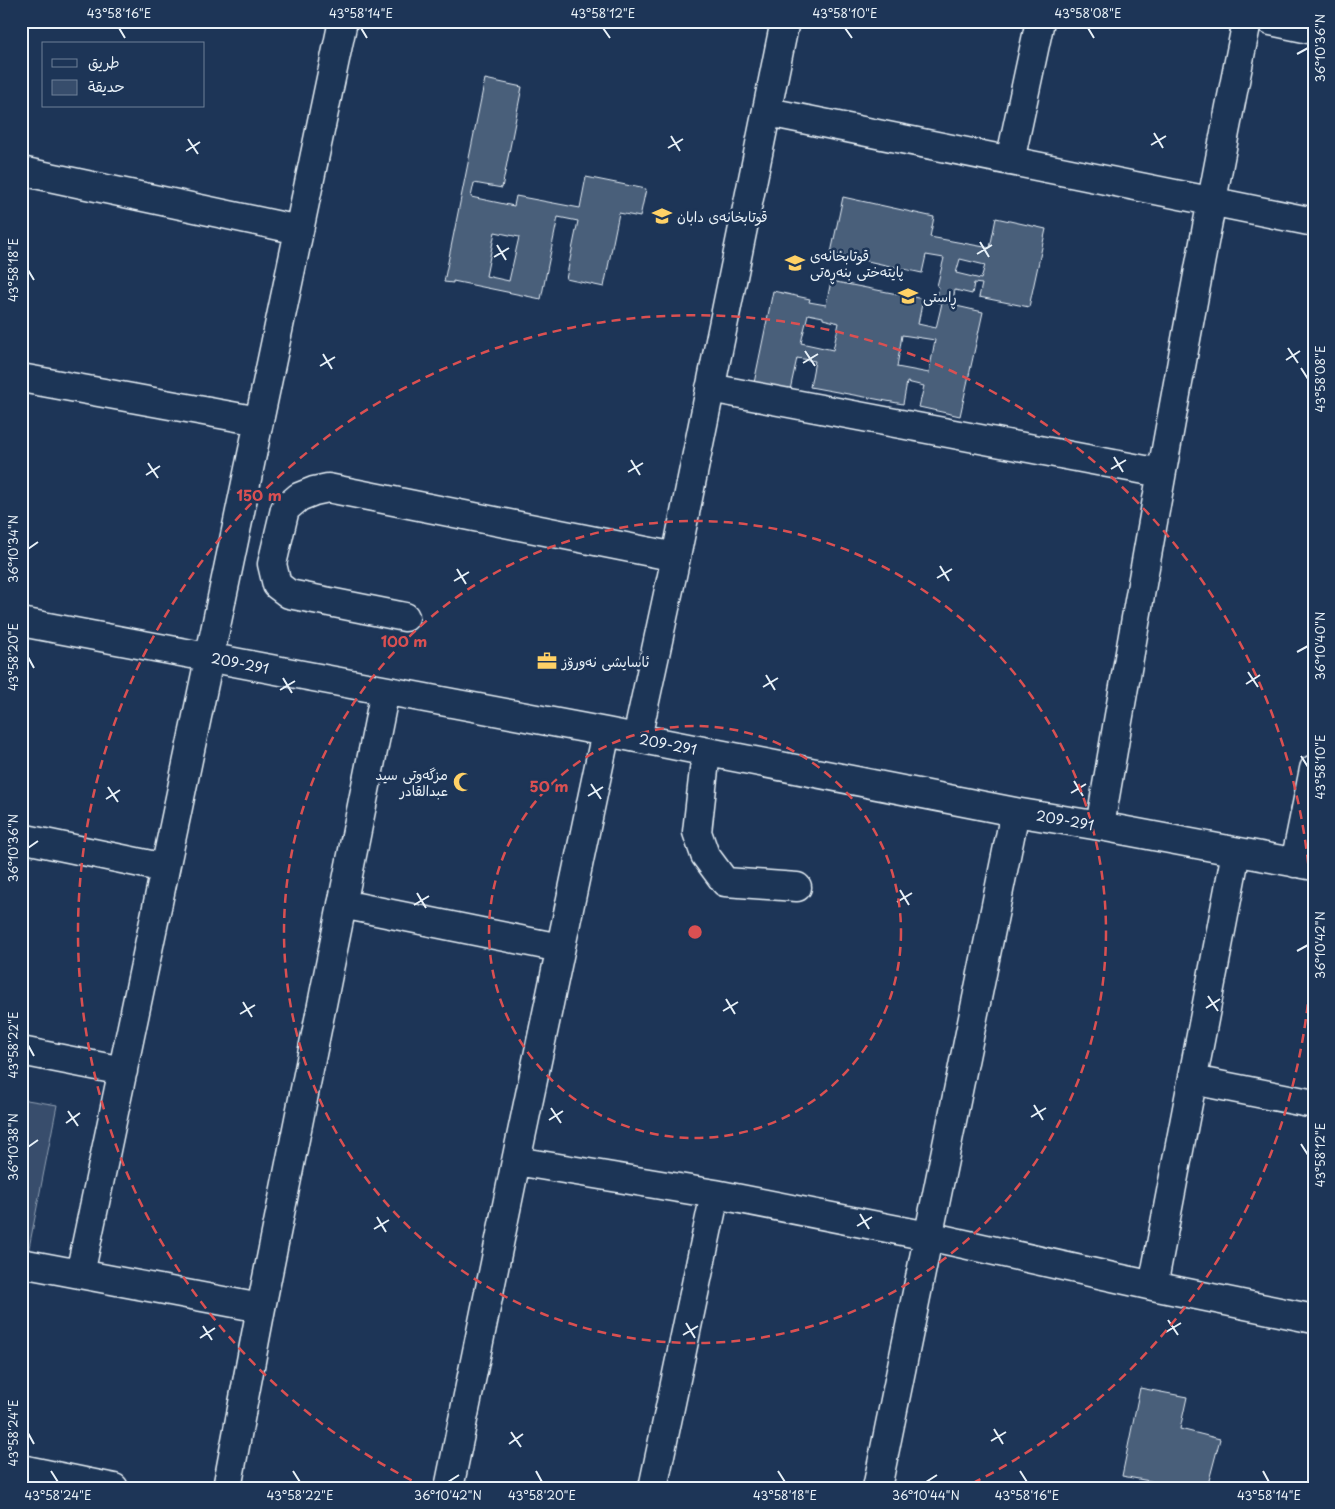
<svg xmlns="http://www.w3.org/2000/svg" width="1335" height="1509" font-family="'Playpen Sans','Playpen Sans Arabic',sans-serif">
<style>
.green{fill:#374d6c;stroke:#909fb2}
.building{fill:#495e7a;stroke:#e8f1f8;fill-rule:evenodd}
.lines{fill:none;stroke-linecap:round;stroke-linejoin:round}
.minor-casing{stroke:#e8f1f8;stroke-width:31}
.minor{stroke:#1d3557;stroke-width:28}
.ticks{fill:none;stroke:#e8f1f8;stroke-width:2}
.ring{fill:none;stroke:#da5052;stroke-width:2.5;stroke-dasharray:9 6}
.labels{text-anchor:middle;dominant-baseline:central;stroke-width:5;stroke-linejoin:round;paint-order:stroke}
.poi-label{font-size:14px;fill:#e8f1f8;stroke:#1d3557;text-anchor:start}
.street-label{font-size:14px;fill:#e8f1f8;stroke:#1d3557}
.centre{fill:#da5052;stroke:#1d3557;stroke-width:2.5}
.ring-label{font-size:15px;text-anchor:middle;font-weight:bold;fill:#da5052;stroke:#1d3557;stroke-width:5;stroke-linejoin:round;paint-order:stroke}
.neatline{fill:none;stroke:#e8f1f8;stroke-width:2}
.ticks-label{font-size:12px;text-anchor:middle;fill:#e8f1f8}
</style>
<rect width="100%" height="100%" fill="#1d3557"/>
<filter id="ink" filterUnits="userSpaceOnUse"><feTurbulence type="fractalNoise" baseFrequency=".02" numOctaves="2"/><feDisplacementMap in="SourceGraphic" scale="10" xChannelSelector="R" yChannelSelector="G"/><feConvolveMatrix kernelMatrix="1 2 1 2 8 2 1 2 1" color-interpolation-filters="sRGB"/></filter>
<g filter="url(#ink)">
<path class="green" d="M21 1099 57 1105 27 1258 21 1257Z"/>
<path class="building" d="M485 79 522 87 502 188 474 183 471 197 514 206 516 196 580 208 586 177 646 189 640 217 619 213 604 287 566 279 578 221 558 217 541 299 453 281V283L444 282ZM495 232 519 237 509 281 486 276Z
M843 197 934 217 930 237 990 248 996 218 1046 229 1029 307 979 297 982 284 974 283 972 294 955 290 952 305 983 312 960 416 919 407 924 386 907 382 903 404 810 387 815 361 797 358 790 390 754 383 773 291 810 299 809 302 826 305 831 281 923 299 918 324 936 328 942 303 936 302 939 287 937 286 944 258 926 255 922 273 831 253ZM960 259 985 265 981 279 956 273ZM808 314 823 317V319L839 323 833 350 801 343ZM902 335 935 340 929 373 897 367Z
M1140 1388 1187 1397 1180 1429 1220 1439 1207 1488H1165L1166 1484 1122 1476Z"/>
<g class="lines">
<defs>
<path id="minor" d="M1271 21 1314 30
M768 112 1314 222
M1010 161 1040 21
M21 171 299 230
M21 378 259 421
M710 388 1161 473
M405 617 289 594 277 585 272 564 285 509 299 497 314 491 328 488 676 557
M21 622 606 732 1015 812 1100 826 1314 866
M637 738 676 557 785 21
M706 752 697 832 705 855 725 882 797 887
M1100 826C1146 557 1193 289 1247 21
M21 838 165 868
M1295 863 1314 769
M342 904 560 948
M21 1051 123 1071
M1193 1080 1314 1104
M516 1161 715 1194 928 1236 1153 1286 1314 1319
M21 1263 261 1308
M80 1274 343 21
M1153 1286 1236 852
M21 1469 114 1488
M227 1488 261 1308 385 691
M449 1488 516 1161 606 732
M653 1488 715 1194
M877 1488 1015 812"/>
</defs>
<use href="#minor" class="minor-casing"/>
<use href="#minor" class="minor"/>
</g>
</g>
<path class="ticks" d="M119 28 125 38M361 28 367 38M603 28 610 38M845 28 852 38M1088 28 1094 38M1297 54 1308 48M1154 133 1163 148M671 136 680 151M188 139 198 154M1151 145 1166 136M668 148 683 139M186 151 200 142M980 242 989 257M497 245 506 260M977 254 992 245M494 257 509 248M28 270 34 280M1288 348 1298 363M805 351 815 366M323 354 332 369M1286 360 1300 351M803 363 818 354M320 366 335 357M1301 368 1308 379M1114 457 1123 472M631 460 640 475M148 463 158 478M1111 469 1126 460M628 472 643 463M146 475 160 466M28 549 38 542M940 566 949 581M457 569 466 584M937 578 952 569M454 581 469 572M1297 652 1308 646M28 657 34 668M1248 672 1258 687M766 675 775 690M283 678 292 693M1246 684 1260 675M763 687 778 678M280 690 295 681M1301 756 1308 767M1074 781 1083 796M591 784 601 799M108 787 118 802M1071 793 1086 784M588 796 603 787M106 799 120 790M28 848 38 841M900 890 909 905M417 893 426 908M897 902 912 893M414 905 429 896M1297 951 1308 945M1208 996 1218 1011M726 999 735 1014M243 1002 252 1017M1206 1008 1220 999M723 1011 738 1002M240 1014 255 1005M28 1045 34 1056M1034 1105 1043 1120M551 1108 561 1123M68 1111 78 1126M1031 1117 1046 1108M549 1120 563 1111M66 1123 80 1113M1301 1144 1308 1155M28 1147 38 1140M860 1214 869 1229M377 1217 386 1232M857 1226 872 1217M374 1229 389 1220M1168 1320 1178 1335M686 1323 695 1338M203 1326 212 1340M1166 1332 1181 1323M683 1335 698 1326M200 1338 215 1328M994 1429 1003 1444M511 1432 521 1447M28 1433 34 1444M991 1441 1006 1432M509 1444 523 1434M51 1471 58 1482M293 1471 300 1482M536 1471 542 1482M778 1471 785 1482M1020 1471 1027 1482M1263 1471 1269 1482M448 1482 459 1475M926 1482 937 1475"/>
<g class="ring">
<circle cx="695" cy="932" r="206"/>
<circle cx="695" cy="932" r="411"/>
<path d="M425 1487A617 617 0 1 1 965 1487"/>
</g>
<defs>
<symbol id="school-bare" viewBox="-9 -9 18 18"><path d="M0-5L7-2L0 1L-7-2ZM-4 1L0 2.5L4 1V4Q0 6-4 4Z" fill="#ffd166" stroke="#1d3557" stroke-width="2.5" paint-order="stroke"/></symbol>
<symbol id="office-bare" viewBox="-9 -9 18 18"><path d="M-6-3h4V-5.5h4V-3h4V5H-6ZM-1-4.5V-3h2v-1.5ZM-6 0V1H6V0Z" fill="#ffd166" stroke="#1d3557" stroke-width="2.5" paint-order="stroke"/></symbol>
<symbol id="mosque-bare" viewBox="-9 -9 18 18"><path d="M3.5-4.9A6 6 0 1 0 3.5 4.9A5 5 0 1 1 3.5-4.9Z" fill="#ffd166" stroke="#1d3557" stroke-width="2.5" paint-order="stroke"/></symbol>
</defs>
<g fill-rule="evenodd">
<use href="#school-bare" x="648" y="202" width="28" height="28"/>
<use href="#school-bare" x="781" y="249" width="28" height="28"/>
<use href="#school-bare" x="894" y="282" width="28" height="28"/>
<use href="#office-bare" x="533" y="647" width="28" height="28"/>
<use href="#mosque-bare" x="449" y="768" width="28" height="28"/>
</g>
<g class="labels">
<g class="poi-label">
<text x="677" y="216">قوتابخانەی دابان</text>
<text x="810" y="255">قوتابخانەی<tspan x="810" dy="16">پایتەختی بنەڕەتی</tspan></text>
<text x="923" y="296">ڕاستی</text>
<text x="562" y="661">ئاسایشی نەورۆز</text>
<text x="448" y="774" text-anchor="end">مزگەوتی سید<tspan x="448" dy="16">عبدالقادر</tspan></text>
</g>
<g class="street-label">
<text transform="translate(240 663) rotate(11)">209-291</text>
<text transform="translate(668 744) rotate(11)">209-291</text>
<text transform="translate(1065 820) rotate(10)">209-291</text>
</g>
</g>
<circle cx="695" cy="932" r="8" class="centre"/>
<g class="ring-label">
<text x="259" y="501">150 m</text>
<text x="404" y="647">100 m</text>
<text x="549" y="792">50 m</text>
</g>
<rect width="1335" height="1509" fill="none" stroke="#1d3557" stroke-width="55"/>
<rect x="42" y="42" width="162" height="65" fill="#1d3557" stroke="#6e8097"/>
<rect x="52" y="59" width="25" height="8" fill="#1d3557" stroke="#6e8097"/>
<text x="88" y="68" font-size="15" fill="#e8f1f8">طريق</text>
<rect x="52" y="80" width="25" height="15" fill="#374d6c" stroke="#6e8097"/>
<text x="88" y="92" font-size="15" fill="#e8f1f8">حديقة</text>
<rect x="28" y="28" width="1280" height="1454" class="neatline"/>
<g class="ticks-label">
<text x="119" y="18">43°58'16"E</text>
<text x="361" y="18">43°58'14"E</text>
<text x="603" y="18">43°58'12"E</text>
<text x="845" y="18">43°58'10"E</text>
<text x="1088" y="18">43°58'08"E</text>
<text transform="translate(1321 48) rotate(-90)" y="4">36°10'36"N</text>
<text transform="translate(14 270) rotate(-90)" y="4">43°58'18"E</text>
<text transform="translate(1321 379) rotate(-90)" y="4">43°58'08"E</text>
<text transform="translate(14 549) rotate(-90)" y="4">36°10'34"N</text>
<text transform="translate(1321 646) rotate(-90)" y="4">36°10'40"N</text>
<text transform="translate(14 657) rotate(-90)" y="4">43°58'20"E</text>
<text transform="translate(1321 767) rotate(-90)" y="4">43°58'10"E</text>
<text transform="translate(14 848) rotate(-90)" y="4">36°10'36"N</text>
<text transform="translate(1321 945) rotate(-90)" y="4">36°10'42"N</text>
<text transform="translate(14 1045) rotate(-90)" y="4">43°58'22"E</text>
<text transform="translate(14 1147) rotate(-90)" y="4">36°10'38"N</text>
<text transform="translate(1321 1155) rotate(-90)" y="4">43°58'12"E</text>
<text transform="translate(14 1433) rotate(-90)" y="4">43°58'24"E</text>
<text x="58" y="1500">43°58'24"E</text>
<text x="300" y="1500">43°58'22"E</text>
<text x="448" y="1500">36°10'42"N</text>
<text x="542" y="1500">43°58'20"E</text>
<text x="785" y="1500">43°58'18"E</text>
<text x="926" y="1500">36°10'44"N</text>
<text x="1027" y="1500">43°58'16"E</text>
<text x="1269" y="1500">43°58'14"E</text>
</g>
</svg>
